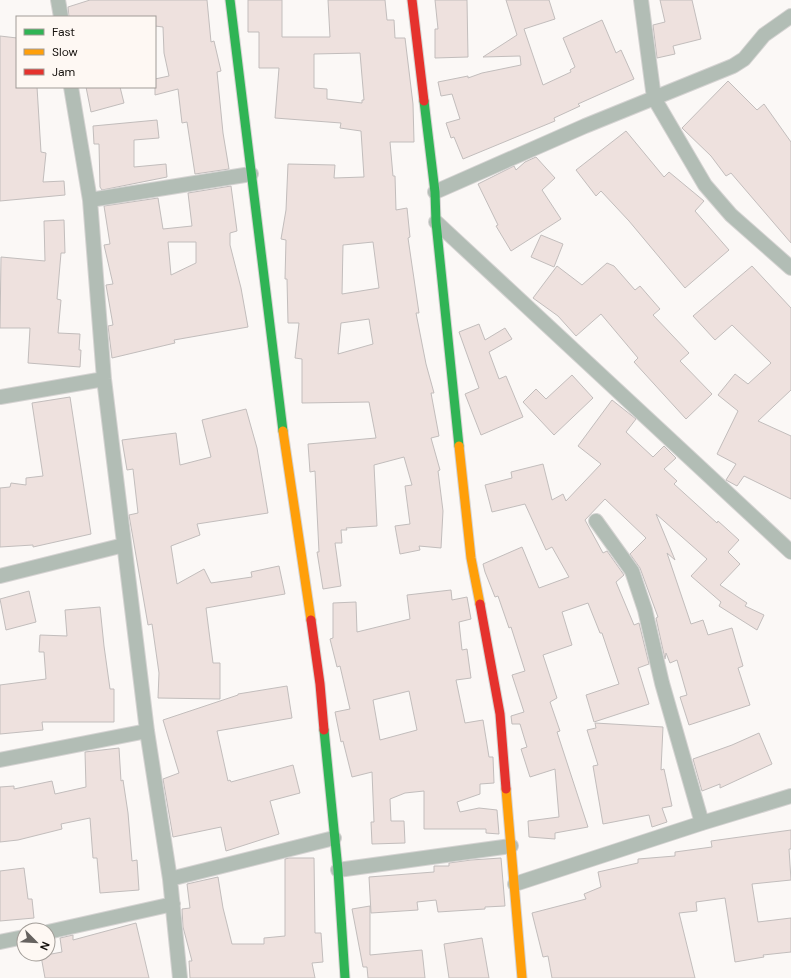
<svg xmlns="http://www.w3.org/2000/svg" width="791" height="978" font-family="'DM Sans',sans-serif">
<style>
.building{fill:#eee1de;stroke:#c2bdbc;fill-rule:evenodd}
.lines{fill:none;stroke-linecap:round;stroke-linejoin:round}
.street-casing{stroke:#d5d3d2;stroke-width:16}
.fast-casing{stroke:#d5d3d2;stroke-width:11}
.slow-casing{stroke:#d5d3d2;stroke-width:11}
.jam-casing{stroke:#d5d3d2;stroke-width:11}
.street{stroke:#b2bdb5;stroke-width:14}
.fast{stroke:#30b455;stroke-width:9}
.slow{stroke:#ff9f0a;stroke-width:9}
.jam{stroke:#e5322d;stroke-width:9}
</style>
<rect width="100%" height="100%" fill="#fbf8f6"/>
<path class="building" d="M90 0H207L211 42 214 41 221 71 217 72 223 133 229 169 195 174 187 122 182 123 178 89 155 95V79L169 76 164 53 163 27 155 26V17H69L68 7Z
M248 0H282V37H330L328 0H385L387 20H394L395 38H405L413 104 414 142H390L393 176H395L396 210 407 208 410 237 408 238 419 313H416L426 364 434 393H431L439 436 431 438 440 470 438 471 443 511 441 548 419 546 420 550 400 554 395 526 410 524 405 486 412 485 404 457 374 465 377 526 346 528 347 530H341L342 543H335L341 586 323 589 317 552H319L315 471 310 472 308 444 376 438 369 402 302 403V359L295 358 299 323H288L287 279H285L286 240 281 239 286 210 288 164 335 165 334 178 364 177 361 131 340 128 341 123 275 118 279 68H259V32H248ZM360 53 364 100H362V103L327 99V89L314 88V54ZM373 242 379 288 342 294 343 245ZM369 319 373 344 338 354 341 323Z
M435 0H467L468 57 435 58V29H438Z
M506 0H549L555 19 524 29 543 85 571 72 570 70 575 67 563 38 602 20 616 53 621 50 634 79 578 104 580 106 554 118 555 121 463 159 454 137 451 138 446 123 460 119 452 94 441 96 438 82 468 76V78L482 73 521 65 520 56 483 57 517 35Z
M660 0H692L701 39 673 46 675 54 657 58 653 25 665 22Z
M0 36 17 38V87H37L41 152 46 153 43 182 64 181 65 195 0 201Z
M728 81 757 110 764 104 791 142V243L731 173 726 176 711 156 682 128Z
M86 87H120L124 103 91 112Z
M157 120 159 138 134 140V167L166 164 167 177 102 190 100 187 99 144H94L93 126Z
M626 131 664 177 669 172 704 201 695 211 729 250 685 288 629 221 601 191 596 196 576 170Z
M536 157 555 178 542 190 561 219 511 251 496 226 498 225 478 184 514 166 516 170 525 162Z
M231 186 237 231 230 233V245L241 288 248 327 174 340 175 343 112 358 108 326 113 325 106 285 113 284 104 245 110 244 104 206 158 198 163 229 192 226 188 193ZM168 242H196V263L171 275Z
M64 220 65 253H61L57 299 61 300 58 333 80 334 79 350H81L80 367 28 363 30 328H0L1 257 45 261 44 221Z
M541 235 563 244 554 267 531 257Z
M607 263 614 266 635 290 640 286 660 309 653 315 689 353 680 361 712 394 686 419 634 362 638 358 601 314 576 336 558 316 533 298 557 266 582 285Z
M752 266 791 308V390L758 421 791 436V499L744 476 737 486 726 480 736 464 717 454 738 411 718 395 735 374 748 384 771 363 732 325 715 340 693 316Z
M479 324 485 340 505 328 512 339 489 352 499 379 506 376 523 417 481 435 465 394 479 388 459 332Z
M572 375 593 398 554 435 523 402 536 389 546 399Z
M70 397 91 534 33 547V545L0 547V488L10 487 11 483 26 485V478L43 476 32 403Z
M612 400 636 419 626 432 653 457 664 446 676 458 664 469 677 481 674 484 717 523 718 521 739 540 728 552 740 564 720 585 747 603 745 606 764 615 757 630 719 606 721 602 691 576 707 559 656 514 675 560 667 553 691 624 703 620 708 635 732 628 743 666 738 668 750 705 689 725 680 697 687 695 677 660 670 663 666 653 665 659 656 618 658 617 640 568 630 554 646 538 605 499 585 520 603 553 607 551 624 575 616 582 634 625 639 623 649 664 638 668 649 704 594 722 586 695 619 684 602 633H600L588 603 562 612 572 645 543 655 557 698 550 702 560 731 557 732 588 827 555 833V839L529 837 528 821 559 817 555 769 530 777 521 749 527 747 520 724H512L511 716 524 712 512 675 525 671 511 627 509 628 498 596 495 597 485 572 483 564 522 547 539 588 569 577 552 547 546 550 525 504 492 512 485 485 512 478 511 472 543 464 552 500 563 494 566 501 601 464 578 446Z
M246 409 257 448 268 513 197 524 200 535 171 546 177 584 204 569 211 583 252 577 251 572 279 566 285 594 206 608 213 663H220V699L158 698 159 673 152 624 148 625 129 515 138 513 133 469 127 470 122 440 176 433 180 465 211 457 202 420Z
M451 590 452 600 467 597 471 619 459 622 462 650 467 649 471 678 456 680 465 723 483 720 489 757H493L494 783 480 784V794L457 802 460 812 479 808 497 810 499 834 486 833V829H424V791L405 793 390 799 391 821H404L405 843 372 844 371 822H374L372 772 352 777 343 741 341 742 335 712 350 709 340 666 337 667 330 639 333 638V603L356 602 357 632 410 619 407 595ZM409 691 417 730 380 740 373 700Z
M29 591 36 622 6 630 0 599Z
M100 607 104 646 110 689H114V722H42L43 730 0 734V685L46 679 44 652H39L40 635 67 636 65 610Z
M287 686 292 718 217 731 228 781 230 780 231 782 293 765 300 793 270 801 279 834 226 851 221 827 173 837 163 779 179 773 163 720 238 695V694Z
M595 723 663 727 661 770 664 769 672 806 662 808 667 822 652 827 649 815 603 824 593 766 598 765 587 730 596 728Z
M759 733 772 764 720 788V784L702 791 693 759 732 745Z
M119 748 121 781 123 780 128 813 132 861 137 860 139 890 100 893 97 858H93L90 818 61 824 62 829 18 840 0 842V787L14 786V789L52 781 55 794 86 787 85 752Z
M791 830V849H789L791 880 752 884 758 922 791 918V952L763 955 764 957 735 962 725 898 696 902 697 911 679 913 695 978H552L548 956 543 957 532 913 586 899 584 894 601 887 598 872 638 863V859L675 856V852L712 847 711 841Z
M289 858H314L315 933H321L323 962 312 963 315 978H190L189 961H192L183 927 182 909 190 908 187 884 218 877 223 908 232 944H264V938L285 936V859Z
M501 858 505 906 485 907V909L438 912 436 900 417 902 418 910 371 913 369 877 434 872V866H449V863L471 860Z
M24 868 28 899H32L34 918 0 921V871Z
M370 906V955L422 950 425 978H368L367 967H363L352 909Z
M136 923 149 978H45L41 956 62 952 60 938 73 935V940Z
M482 938 489 978H449L444 944Z"/>
<g class="lines">
<defs>
<path id="street" d="M58 0 61 17
M641 0 654 98 705 185 731 215 791 268
M71 87 90 200 104 379 147 731 170 879 180 978
M435 192 585 126 733 66 744 59 764 35 791 16
M90 200 251 174
M436 222 791 552
M0 397 104 379
M596 521 632 571 645 610 662 683 702 823
M0 576 124 545
M0 760 147 731
M338 870 511 846
M170 879 334 838
M515 884 702 823 791 796
M48 932 173 904
M0 942 24 937"/>
<path id="fast" d="M230 0 283 431
M424 101 435 192 436 222 459 446
M324 730 338 870 345 978"/>
<path id="slow" d="M283 431 311 620
M459 446 471 558 480 604
M506 789 522 978"/>
<path id="jam" d="M412 0 424 101
M480 604 500 714 506 789
M311 620 320 684 324 730"/>
</defs>
<use href="#street" class="street-casing"/>
<use href="#fast" class="fast-casing"/>
<use href="#slow" class="slow-casing"/>
<use href="#jam" class="jam-casing"/>
<use href="#street" class="street"/>
<use href="#fast" class="fast"/>
<use href="#slow" class="slow"/>
<use href="#jam" class="jam"/>
</g>
<rect x="16" y="16" width="140" height="72" fill="#fef8f3" stroke="#a19c97"/>
<rect x="24" y="29" width="20" height="6" fill="#30b455" stroke="#a19c97"/>
<text x="52" y="36" font-size="12" fill="#15110d">Fast</text>
<rect x="24" y="49" width="20" height="6" fill="#ff9f0a" stroke="#a19c97"/>
<text x="52" y="56" font-size="12" fill="#15110d">Slow</text>
<rect x="24" y="69" width="20" height="6" fill="#e5322d" stroke="#a19c97"/>
<text x="52" y="76" font-size="12" fill="#15110d">Jam</text>
<g transform="translate(36 942) rotate(114)"><circle r="19" fill="#fef8f3" stroke="#a19c97"/>
<path d="M0-3L7 15L0 10L-7 15Z" fill="#66625f"/>
<text y="-6" font-size="11" font-weight="bold" text-anchor="middle" fill="#15110d">N</text>
</g>
</svg>
